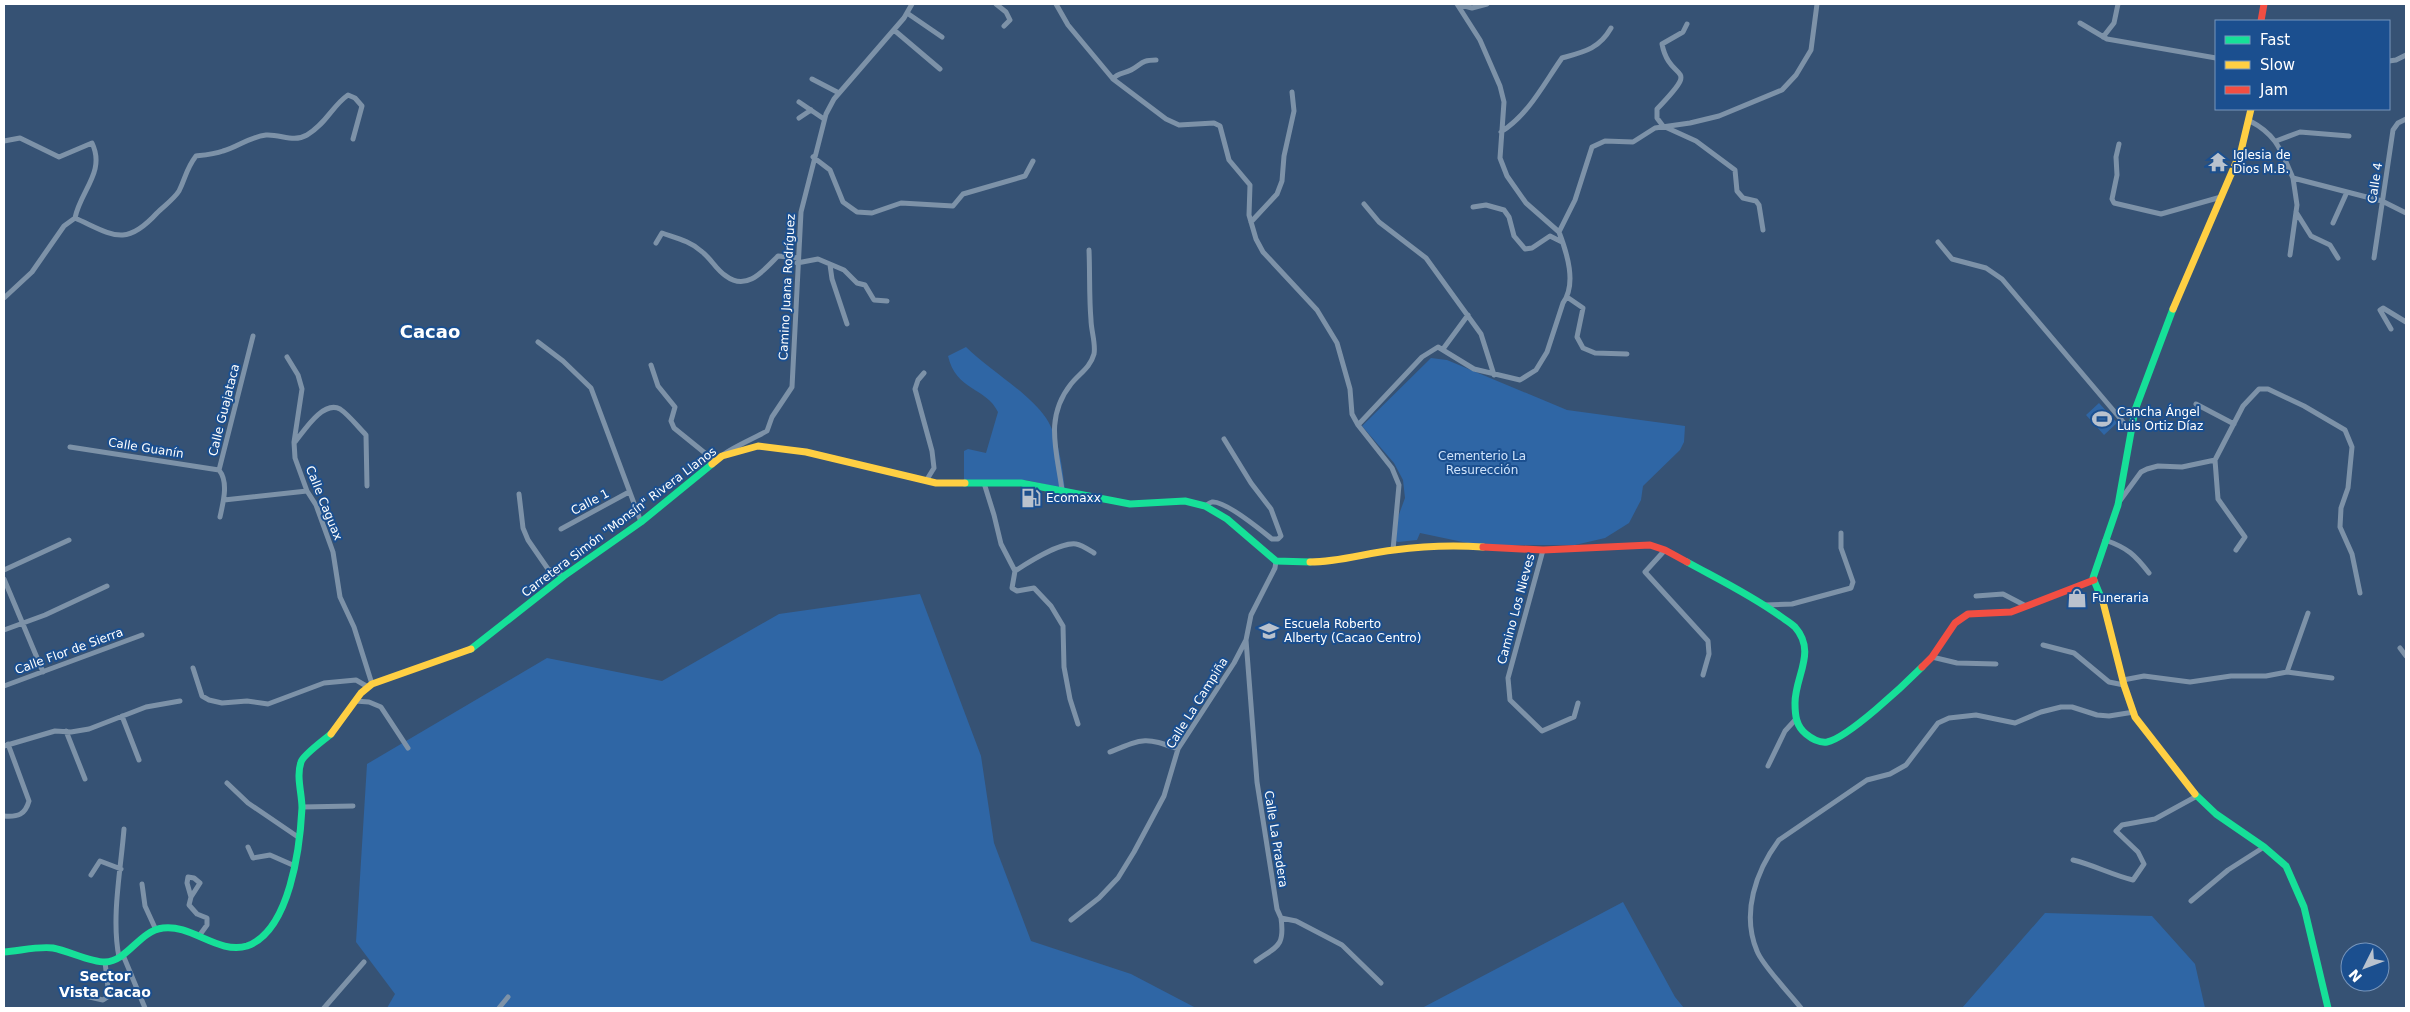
<svg xmlns="http://www.w3.org/2000/svg" width="2410" height="1012" font-family="'DejaVu Sans',sans-serif">
<style>
.green{fill:#2f66a5}
.lines{fill:none;stroke-linecap:round;stroke-linejoin:round}
.street{stroke:#7d92a8;stroke-width:5}
.fast{stroke:#16e098;stroke-width:7}
.slow{stroke:#ffcf43;stroke-width:7}
.jam{stroke:#f24e42;stroke-width:7}
.labels{text-anchor:middle;dominant-baseline:central;stroke-width:4;stroke-linejoin:round;paint-order:stroke}
.poi-label{font-size:12px;fill:#fff;stroke:#1b4f8f;text-anchor:start}
.street-label{font-size:12px;fill:#fff;stroke:#1b4f8f}
.park-label{font-size:12px;fill:#cfe3fa;stroke:#1b4f8f}
.neighbourhood-label{font-size:14px;font-weight:bold;fill:#fff;stroke:#1b4f8f}
.district-label{font-size:18px;font-weight:bold;fill:#fff;stroke:#1b4f8f}
</style>
<rect width="100%" height="100%" fill="#365274"/>
<path class="green" d="M966 347C989 370 1028 392 1046 418 1059 438 1062 466 1065 489L1026 480 964 481V451L968 449 986 453 998 412C986 387 956 391 948 356Z
M1431 358 1447 360 1567 410 1685 426 1684 442 1680 450 1643 486 1641 500 1629 523 1605 538 1575 545H1477L1420 533 1417 540 1398 542 1396 541 1398 517 1405 498 1403 480 1394 463 1362 426Z
M2099 403 2117 423 2104 435 2086 415Z
M920 594 981 756 994 843 1031 941 1131 974 1196 1008H387L395 994 356 942 367 764 547 658 662 681 779 614Z
M1623 902 1675 997 1684 1008H1422Z
M2045 913 2152 916 2195 964 2205 1008H1962Z"/>
<g class="lines">
<path class="street" d="M996 4 1006 12 1010 20 1004 26
M1056 4 1068 25 1113 79 1166 119 1179 125 1214 123 1220 126 1229 160 1250 185 1249 215 1256 239 1263 252 1317 310 1337 343 1350 389 1352 414 1358 425 1392 468 1399 485 1393 550
M1457 4 1480 40 1500 86 1504 102 1500 158 1507 176 1526 203 1559 232
M1457 4 1472 8 1487 4
M907 13 942 37
M2080 23 2107 39 2216 58
M1687 24 1683 32 1662 44C1670 85 1703 61 1657 109V118L1663 126 1696 141 1735 170 1737 191 1743 198 1756 201 1759 205 1763 230
M894 30 940 69
M2103 37 2114 23 2118 4
M2389 61 2396 60 2406 55
M812 79 839 93
M1113 79C1118 72 1124 74 1131 70 1142 64 1141 60 1156 60
M799 102 824 119
M799 118 811 110
M2250 121C2277 135 2281 151 2293 178L2382 201 2406 213
M1501 132C1529 114 1543 85 1562 58 1584 52 1599 49 1611 28
M4 141 20 138 59 157 92 143C106 172 80 191 75 218L64 226 32 272 4 298
M2276 141 2300 132 2349 136
M2119 144 2116 157 2117 175 2112 199 2114 203 2161 214 2221 197
M813 157 830 170 843 202 857 212 872 213 901 203 953 206 963 194 1025 176 1033 161
M1364 204 1379 222 1426 258 1481 334 1494 375
M1473 207 1486 205 1504 210 1509 217 1514 236 1525 249 1532 248 1550 236 1562 242
M2296 212 2311 236 2330 245 2338 258
M75 218C113 235 125 248 157 213 164 206 174 199 179 191 186 177 186 169 196 156 205 155 215 154 223 151 238 147 249 137 266 135 281 134 293 143 307 135 327 123 332 106 348 95L355 98 362 106 353 139
M1251 222 1277 194 1282 181 1284 156 1294 111 1292 92
M2333 223 2347 192
M1938 242 1952 259 1986 268 2002 279 2130 430
M656 243 662 233C676 238 690 241 701 251 711 258 716 270 726 276 747 292 764 270 778 256L798 258
M2290 255 2297 205 2293 178
M2374 258 2393 130 2398 123 2406 119
M797 263 818 259 844 270 857 283 865 285 874 300 887 301
M830 265 832 279 847 324
M1567 297 1583 308 1577 337 1583 348 1595 353 1627 354
M2391 329 2380 310 2383 308 2406 322
M538 342 563 361 591 388 641 522
M1443 349 1468 315
M287 357 298 375 302 389 294 442 295 458 307 491 316 505 333 552 340 597 354 627 372 684
M651 365 658 386 675 407 671 421 674 428 716 462
M924 373 918 380 915 389 932 451 934 468 926 481
M2196 404 2234 424
M1358 425 1422 357 1438 347 1474 369 1520 380 1536 370 1547 352 1563 303C1577 284 1567 253 1559 232L1575 200 1592 147 1605 141 1633 142 1655 128 1690 123 1719 116 1782 90 1796 75 1811 50 1817 4
M295 442C304 431 323 400 340 409 349 415 358 427 366 435L367 486
M70 447 219 470
M722 456C725 451 759 436 767 431L772 417 792 387 801 212 826 114 834 99 904 18 912 4
M2215 460 2218 499 2245 537 2236 550
M984 483 994 515 1001 544 1015 571 1012 588 1017 591 1034 588 1051 606 1063 626 1064 667 1070 699 1078 724
M1062 490C1057 451 1044 418 1071 384 1080 373 1090 368 1094 354 1096 344 1091 330 1091 320 1089 297 1090 273 1089 250
M519 494 523 528 528 540 548 569 564 576
M224 500 307 491
M2119 502 2141 472 2147 469 2158 466 2182 467 2215 460 2243 406 2259 389H2268L2304 406 2345 430 2352 447 2348 488 2341 508 2340 527 2352 554 2360 593
M1205 506C1207 505 1209 503 1212 502 1225 500 1262 531 1272 539H1278L1281 536 1271 509 1251 483 1224 439
M220 517C223 503 229 482 219 470L253 336
M561 529 629 492
M2105 540C2128 548 2135 555 2149 573
M1543 550 1508 678 1510 700 1542 731 1574 717 1578 703
M1665 550 1645 572 1708 641 1709 654 1703 675
M4 570 69 540
M1015 571C1029 562 1060 542 1076 544 1082 545 1089 550 1094 553
M4 579 43 672
M1976 596 2003 594 2026 606
M1765 605 1792 604 1851 588 1853 582 1841 548V533
M4 630 45 615 107 586
M1246 640 1257 782 1277 909 1281 918 1296 921 1342 945 1381 983
M2043 645 2074 653 2109 682 2124 685
M2400 648 2406 656
M1932 657 1957 663 1996 664
M193 668 202 696 209 700 222 703 247 701 268 704 324 683 356 680 368 687
M2287 672 2332 678
M2123 680 2144 676 2190 682 2231 676H2266L2287 672 2308 613
M4 686 142 635
M355 701 369 702 381 707 408 748
M122 716 139 760
M66 731 85 779
M4 746 55 731 71 732 89 729 146 707 180 701
M1110 752C1144 738 1145 737 1178 749
M1768 766 1785 731 1796 719
M227 783 248 803 298 837
M302 807 353 806
M4 816C18 817 25 815 29 801L8 744
M248 847 253 858 270 855 295 866
M2073 860C2094 865 2112 875 2133 880L2144 864 2138 852 2116 831 2122 825 2155 819 2197 796
M91 875 100 861 121 869
M142 884 145 906 156 930
M191 897 187 883 188 877 194 878 200 883 191 897 189 905 197 914 207 918V925L199 936
M2191 901 2228 870 2264 847
M1071 920 1099 898 1118 878 1134 852 1164 796 1178 749 1234 663 1246 640 1251 615 1275 568 1276 561
M123 955 145 1008
M119 957C111 918 121 868 124 829
M1256 961C1277 946 1285 947 1281 918
M85 996 103 1000 109 996 105 962
M324 1008 364 962
M499 1008 508 997
M1801 1008C1791 995 1762 965 1757 951 1741 913 1756 871 1779 840L1867 780 1890 774 1906 765 1938 723 1949 718 1976 715 2015 723 2041 712 2061 707H2072L2097 715 2109 716 2134 712"/>
<path class="fast" d="M965 483H1021L1130 504 1185 501 1205 506 1227 519 1276 561 1310 562
M1687 562C1718 579 1751 595 1780 616 1784 619 1791 623 1795 627 1817 652 1795 676 1795 703 1795 715 1796 726 1806 734 1812 739 1819 743 1827 742 1848 738 1905 684 1922 667
M2103 602 2093 578 2118 505 2135 410 2173 309
M471 649 564 576 641 522 712 464
M2195 794 2216 814 2264 847 2286 866 2304 907 2328 1008
M4 952C19 951 38 946 53 948 69 951 90 962 105 962 128 961 139 931 163 928 191 924 219 955 247 946 290 931 300 847 302 808 302 793 296 777 301 762 303 755 324 740 331 734"/>
<path class="slow" d="M2173 309 2241 151 2251 109
M712 464 722 456 758 446 806 452 936 483H965
M1310 562C1339 562 1366 553 1394 550 1424 546 1453 545 1483 547
M2103 602 2124 685 2135 717 2195 794
M331 734 361 693 372 684 471 649"/>
<path class="jam" d="M2261 21 2264 4
M1483 547 1543 550 1650 545 1665 550 1687 562
M1922 667 1932 657 1955 623 1968 614 2011 612 2094 580"/>
</g>
<defs>
<symbol id="temple-bare" viewBox="-9 -9 18 18"><path d="M0-6L5-2H3V0L6.5 2.5H4V6H1.5V3h-3V6H-4V2.5H-6.5L-3 0V-2H-5Z" fill="#b9c2ce" stroke="#1b4f8f" stroke-width="2.5" paint-order="stroke"/></symbol>
<symbol id="stadium-bare" viewBox="-9 -9 18 18"><path d="M0-5a6.5 5 0 1 0 0 10a6.5 5 0 1 0 0-10ZM-3.5-1.8h7v3.6h-7Z" fill="#b9c2ce" stroke="#1b4f8f" stroke-width="2.5" paint-order="stroke"/></symbol>
<symbol id="fuel-bare" viewBox="-9 -9 18 18"><path d="M-5.5-6h7V0h2V4h1.3V-2.5L3-4.5l.8-.8L6-3V5H2.5V1h-1V6h-7ZM-4.2-4.7v3.2H.2V-4.7Z" fill="#b9c2ce" stroke="#1b4f8f" stroke-width="2.5" paint-order="stroke"/></symbol>
<symbol id="shop-bare" viewBox="-9 -9 18 18"><path d="M-5-2.5h2.3a2.7 3.5 0 0 1 5.4 0H5L5.5 6h-11ZM-1.5-2.5h3a1.5 2.3 0 0 0-3 0Z" fill="#b9c2ce" stroke="#1b4f8f" stroke-width="2.5" paint-order="stroke"/></symbol>
<symbol id="school-bare" viewBox="-9 -9 18 18"><path d="M0-5L7-2L0 1L-7-2ZM-4 1L0 2.5L4 1V4Q0 6-4 4Z" fill="#b9c2ce" stroke="#1b4f8f" stroke-width="2.5" paint-order="stroke"/></symbol>
</defs>
<g fill-rule="evenodd">
<use href="#temple-bare" x="2204" y="148" width="28" height="28"/>
<use href="#stadium-bare" x="2088" y="405" width="28" height="28"/>
<use href="#fuel-bare" x="1017" y="484" width="28" height="28"/>
<use href="#shop-bare" x="2063" y="584" width="28" height="28"/>
<use href="#school-bare" x="1255" y="617" width="28" height="28"/>
</g>
<g class="labels">
<g class="poi-label">
<text x="2233" y="155">Iglesia de<tspan x="2233" dy="14">Dios M.B.</tspan></text>
<text x="2117" y="412">Cancha Ángel<tspan x="2117" dy="14">Luis Ortiz Díaz</tspan></text>
<text x="1046" y="498">Ecomaxx</text>
<text x="2092" y="598">Funeraria</text>
<text x="1284" y="624">Escuela Roberto<tspan x="1284" dy="14">Alberty (Cacao Centro)</tspan></text>
</g>
<g class="street-label">
<text transform="translate(2375 183) rotate(-81)">Calle 4</text>
<text transform="translate(787 287) rotate(-87)">Camino Juana Rodríguez</text>
<text transform="translate(224 410) rotate(-76)">Calle Guajataca</text>
<text transform="translate(146 448) rotate(9)">Calle Guanín</text>
<text transform="translate(590 502) rotate(-28)">Calle 1</text>
<text transform="translate(324 503) rotate(68)">Calle Caguax</text>
<text transform="translate(619 522) rotate(-37)">Carretera Simón "Monsín" Rivera Llanos</text>
<text transform="translate(1516 609) rotate(-75)">Camino Los Nieves</text>
<text transform="translate(69 651) rotate(-20)">Calle Flor de Sierra</text>
<text transform="translate(1197 703) rotate(-58)">Calle La Campiña</text>
<text transform="translate(1276 839) rotate(81)">Calle La Pradera</text>
</g>
<g class="park-label">
<text x="1482" y="456">Cementerio La<tspan x="1482" dy="14">Resurección</tspan></text>
</g>
<g class="neighbourhood-label">
<text x="105" y="976">Sector<tspan x="105" dy="16">Vista Cacao</tspan></text>
</g>
<g class="district-label">
<text x="430" y="331">Cacao</text>
</g>
</g>
<rect width="2410" height="1012" fill="none" stroke="#ffffff" stroke-width="10"/>
<rect x="2215" y="20" width="175" height="90" fill="#1b4f8f" stroke="#7695bc"/>
<rect x="2225" y="36" width="25" height="8" fill="#16e098" stroke="#7695bc"/>
<text x="2260" y="45" font-size="15" fill="#ffffff">Fast</text>
<rect x="2225" y="61" width="25" height="8" fill="#ffcf43" stroke="#7695bc"/>
<text x="2260" y="70" font-size="15" fill="#ffffff">Slow</text>
<rect x="2225" y="86" width="25" height="8" fill="#f24e42" stroke="#7695bc"/>
<text x="2260" y="95" font-size="15" fill="#ffffff">Jam</text>
<g transform="translate(2365 967) rotate(228)"><circle r="24" fill="#1b4f8f" stroke="#7695bc"/>
<path d="M0-4L9 19L0 12L-9 19Z" fill="#b9c2ce"/>
<text y="-8" font-size="14" font-weight="bold" text-anchor="middle" fill="#ffffff">N</text>
</g>
</svg>
